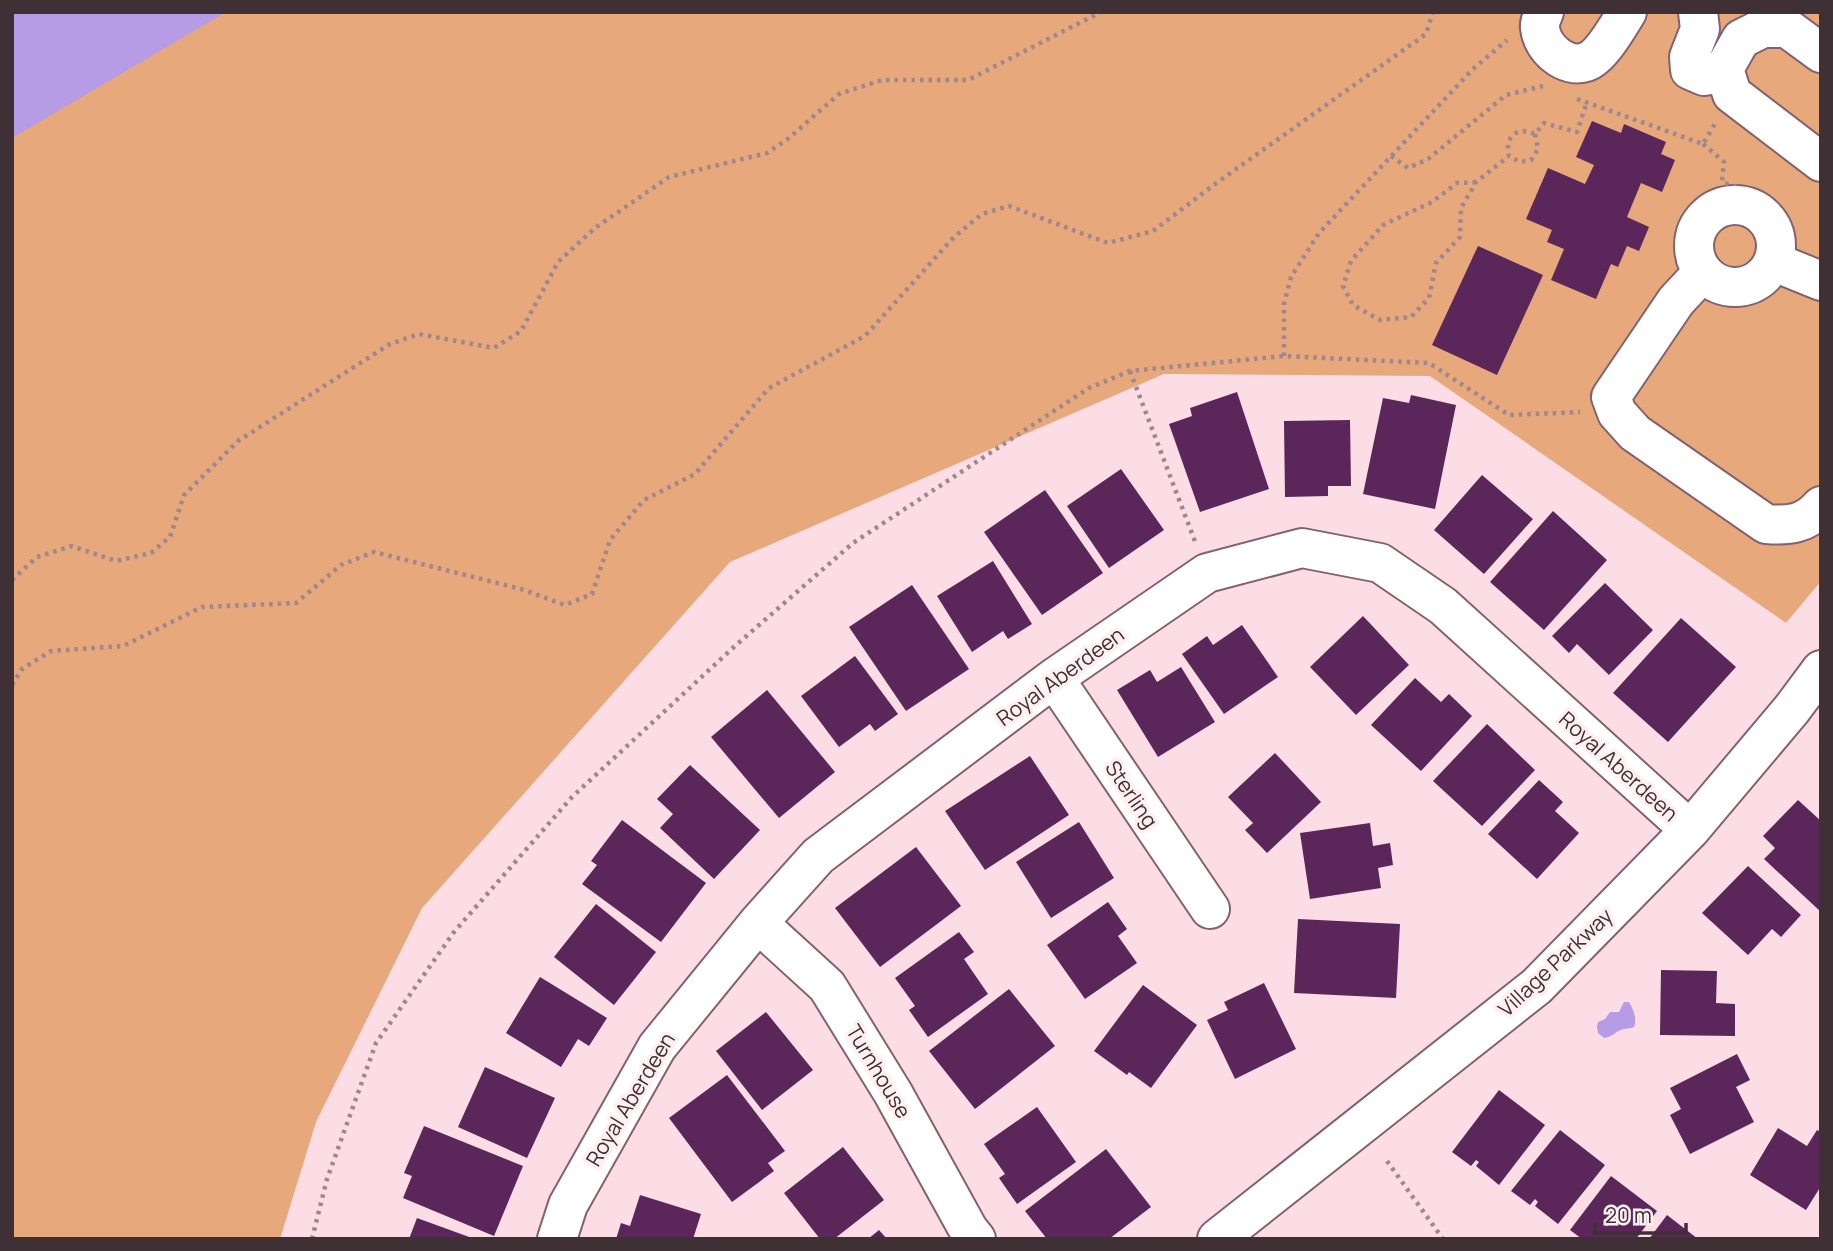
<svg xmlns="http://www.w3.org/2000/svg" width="1833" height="1251" font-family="Manrope,sans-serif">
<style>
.green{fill:#e7a87b}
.water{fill:#b59ce4}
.building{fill:#5b2659}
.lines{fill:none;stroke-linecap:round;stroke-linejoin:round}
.minor-casing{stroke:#84626d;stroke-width:42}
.path{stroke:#9e878e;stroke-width:4.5;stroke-dasharray:3.5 5;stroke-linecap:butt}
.minor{stroke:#fff;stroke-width:38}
.labels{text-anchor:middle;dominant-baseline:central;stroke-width:7;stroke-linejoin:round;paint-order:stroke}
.street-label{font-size:21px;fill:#3f3035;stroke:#ffeff3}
</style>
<rect width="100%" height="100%" fill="#fcdde6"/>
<path class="green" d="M12 12H1821V581L1786 623 1430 376 1164 374 730 562 422 908 316 1122 280 1239H12Z"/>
<path class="water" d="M12 12H226L12 138Z
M1624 1002H1629C1634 1010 1637 1019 1634 1027 1630 1029 1625 1028 1621 1030 1614 1032 1613 1037 1604 1038L1598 1033 1597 1027 1598 1022 1605 1019 1610 1012H1619Z"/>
<path class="building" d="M1592 121 1621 133 1624 124 1666 142 1661 154 1675 160 1662 192 1641 183 1627 217 1649 227 1639 251 1627 246 1618 267 1611 264 1596 299 1551 280 1564 249 1547 242 1552 230 1526 219 1548 168 1585 184 1594 165 1576 157Z
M1478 246 1543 275 1497 375 1432 345Z
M1237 392 1269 489 1200 512 1169 424 1192 416 1190 408Z
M1411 395 1456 405 1435 509 1363 494 1383 398 1409 403Z
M1350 420 1351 486H1328V496L1285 497 1284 421Z
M1121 469 1164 530 1109 568 1067 506Z
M1482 475 1533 519 1484 574 1434 530Z
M1045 490 1103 573 1042 615 984 532Z
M1553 511 1607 560 1544 630 1490 582Z
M993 561 1032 624 1008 639 1003 631 972 652 937 596Z
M1605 583 1653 630 1609 675 1577 644 1569 653 1552 636Z
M912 585 969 669 906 711 849 627Z
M1363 616 1409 665 1356 715 1310 667Z
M1681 618 1736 667 1668 742 1613 693Z
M1242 625 1278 677 1224 714 1182 654 1207 636 1213 645Z
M855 656 898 714 875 731 870 724 839 747 801 696Z
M1181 667 1215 722 1158 757 1117 690 1150 670 1157 682Z
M1415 678 1441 702 1449 694 1472 716 1421 771 1371 725Z
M767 690 835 772 779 818 711 737Z
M1487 724 1535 770 1482 826 1433 781Z
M1275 753 1321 802 1267 853 1245 830 1253 823 1228 797Z
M1030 756 1069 815 985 870 945 811Z
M690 765 760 830 714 879 660 828 673 814 657 799Z
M1539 780 1563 802 1555 811 1579 833 1537 879 1488 834Z
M1798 800 1821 821V912L1764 859 1775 848 1763 836Z
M622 820 706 883 661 942 582 884 597 865 591 861Z
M1079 822 1114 878 1051 918 1016 862Z
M1370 823 1373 846 1390 843 1393 865 1378 868 1381 888 1310 899 1300 833Z
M916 847 961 906 880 967 835 908Z
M1748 866 1801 915 1781 937 1772 929 1748 955 1702 913Z
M1108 902 1127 929 1118 936 1137 963 1085 999 1047 945Z
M596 904 656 952 614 1005 554 957Z
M1298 919 1400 924 1396 998 1294 993Z
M959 932 974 952 964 959 988 994 928 1037 909 1010 915 1006 895 978Z
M1661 970 1717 971 1716 1003 1735 1004V1036L1660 1035Z
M540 977 607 1018 589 1046 578 1039 561 1067 506 1033Z
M1264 983 1296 1049 1235 1079 1207 1020 1228 1010 1224 1002Z
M1143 985 1197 1025 1151 1088 1129 1072 1127 1075 1094 1051Z
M1009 989 1055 1046 975 1109 929 1051Z
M766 1012 813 1070 762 1110 716 1051Z
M1737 1054 1750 1080 1736 1087 1754 1122 1690 1154 1670 1115 1681 1109 1670 1088Z
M485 1067 555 1098 527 1158 458 1127Z
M727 1075 785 1151 768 1163 774 1171 732 1202 669 1118Z
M1499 1090 1545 1125 1499 1185 1476 1166 1479 1162 1476 1160 1471 1166 1452 1152Z
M1037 1107 1076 1162 1017 1204 999 1178 1005 1174 984 1144Z
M424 1126 523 1166 494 1236 403 1198 412 1176 404 1173Z
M1778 1128 1807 1146 1817 1130 1821 1132V1186L1806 1210 1750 1175Z
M1560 1130 1605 1165 1558 1224 1535 1206 1538 1202 1535 1199 1530 1205 1511 1191Z
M843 1147 884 1200 834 1239H820L784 1193Z
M1106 1149 1151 1207 1109 1239H1047L1025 1211Z
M1611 1176 1657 1211 1636 1239H1582L1570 1230Z
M640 1195 701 1214 693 1239H616L621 1223 630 1226Z
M1667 1215 1698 1239H1649Z
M417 1218 472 1238V1239H409Z
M879 1230 887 1239H868Z"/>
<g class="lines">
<defs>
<path id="minor" d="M1544 12C1542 17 1539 23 1540 28 1542 48 1565 69 1586 62 1601 57 1619 25 1627 12
M1698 12 1700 29 1689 57 1690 70 1704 76 1725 73
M1821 53 1787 28H1763L1741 39 1724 69 1732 94 1821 162
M1694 246a41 41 0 1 1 82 0a41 41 0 1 1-82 0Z
M1774 262 1821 281
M1703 272 1676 301 1611 397 1617 413 1635 433 1766 524C1789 526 1806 524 1821 506
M1054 678 1210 909
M758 923 827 986 893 1093 968 1229 976 1239
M557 1239 568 1205 657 1047 758 923 818 856 1054 678 1207 573 1302 548 1380 563 1443 606 1690 830
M1217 1239 1537 986 1690 830 1792 709 1821 670"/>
</defs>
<use href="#minor" class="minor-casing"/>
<path class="path" d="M1577 99 1703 144 1716 122
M1535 134 1538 149 1531 160 1520 162 1509 156C1506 145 1509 133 1522 131 1527 131 1531 133 1535 134L1544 123 1577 132 1587 102
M1703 144 1724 162 1722 182 1767 198 1791 231
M1391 156 1408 168 1428 159 1506 95 1543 86
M1476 182 1457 183 1432 202 1383 225 1351 261 1343 286 1353 305 1380 320 1411 317 1429 298 1436 263 1460 237 1461 208 1476 182 1509 156
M1284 356V304L1291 277 1319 233 1473 69 1507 40
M1130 371 1196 544
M12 580 37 557 72 546 116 561 151 553 170 537 184 495 238 441 390 344 419 334 494 348 521 331 558 262 595 228 669 177 767 153 789 138 839 94 882 80H968L1101 12
M12 685 22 669 51 651 123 646 202 607 296 603 341 565 374 552 521 589 565 605 592 594 610 540 644 500 695 474 769 388 865 336 954 237 982 214 1009 206 1108 243 1153 231 1215 184 1426 34 1433 12
M1387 1161 1443 1239
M312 1239 327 1179 376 1043 454 932 572 797 735 646 853 543 1089 388 1130 371 1284 356 1429 363 1509 415 1580 412"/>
<use href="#minor" class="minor"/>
</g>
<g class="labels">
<g class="street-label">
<text transform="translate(1060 676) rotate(-36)">Royal Aberdeen</text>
<text transform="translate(1619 766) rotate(42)">Royal Aberdeen</text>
<text transform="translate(1132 794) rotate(56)">Sterling</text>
<text transform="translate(1555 962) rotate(-43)">Village Parkway</text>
<text transform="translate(879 1071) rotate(59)">Turnhouse</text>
<text transform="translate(630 1099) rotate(-59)">Royal Aberdeen</text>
</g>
</g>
<rect width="1833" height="1251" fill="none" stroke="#3f3035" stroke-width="28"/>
<path d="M1595 1223v10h91v-10" fill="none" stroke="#3f3035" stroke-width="3.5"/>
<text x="1605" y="1223" font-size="21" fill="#3f3035" stroke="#ffeff3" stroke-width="5" paint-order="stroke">20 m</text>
</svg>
